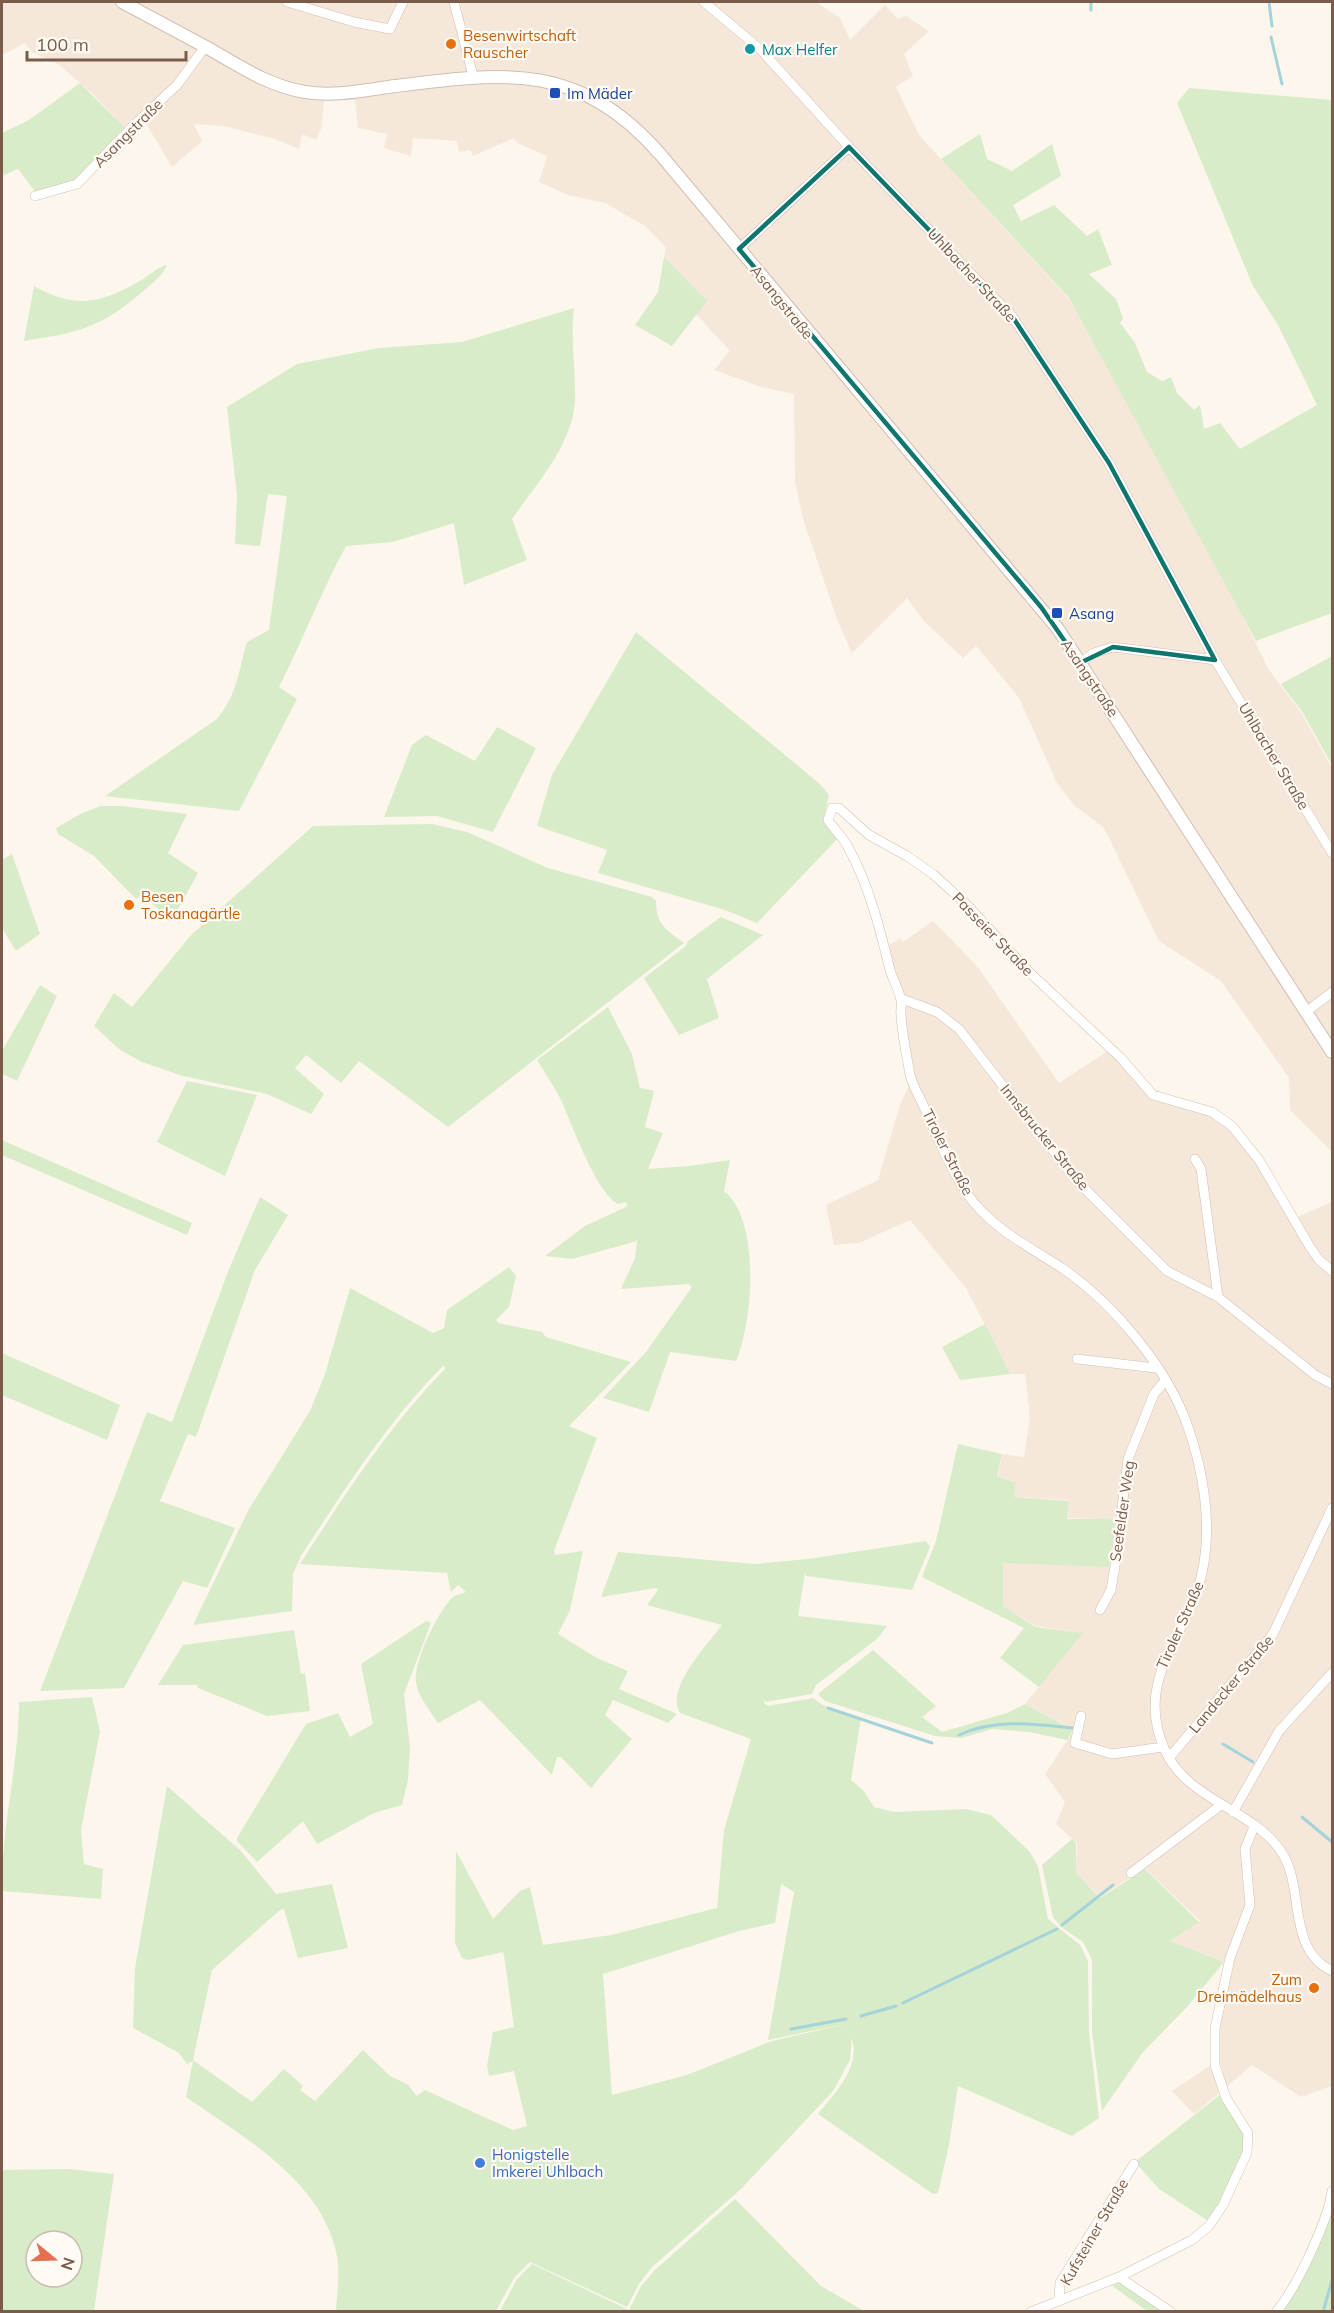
<svg xmlns="http://www.w3.org/2000/svg" width="1334" height="2313" font-family="Mulish,sans-serif">
<style>
.residential{fill:#f5e8da}
.green{fill:#d8ecc9;fill-rule:evenodd}
.lines{fill:none;stroke-linecap:round;stroke-linejoin:round}
.stream{stroke:#a5d3da;stroke-width:3}
.minor-casing{stroke:#d1beb0;stroke-width:10}
.tertiary-casing{stroke:#d1beb0;stroke-width:14}
.minor{stroke:#fff;stroke-width:9}
.tertiary{stroke:#fff;stroke-width:12}
.marked{fill:none;stroke:#0f766e;stroke-width:4.5;stroke-linejoin:round}
.food-dot{fill:#e8710a;stroke:#fffaf3;stroke-width:2}
.culture-dot{fill:#0f9aa8;stroke:#fffaf3;stroke-width:2}
.transit-dot{fill:#1a4fb4;stroke:#fffaf3;stroke-width:2}
.shop-dot{fill:#3f7fe0;stroke:#fffaf3;stroke-width:2}
.labels{text-anchor:middle;dominant-baseline:central;stroke-width:4.5;stroke-linejoin:round;paint-order:stroke}
.food-label{font-size:15px;fill:#c56008;stroke:#fffaf3;text-anchor:start}
.culture-label{font-size:15px;fill:#0d838f;stroke:#fffaf3;text-anchor:start}
.transit-label{font-size:15px;fill:#164399;stroke:#fffaf3;text-anchor:start}
.street-label{font-size:15px;fill:#7a5c4d;stroke:#fffaf3}
.shop-label{font-size:15px;fill:#366cbe;stroke:#fffaf3;text-anchor:start}
</style>
<rect width="100%" height="100%" fill="#fdf6ec"/>
<path class="residential" d="M2 2H816L840 18 850 40 885 5 898 19 906 16 929 31 904 54 913 76 896 87 919 135 1069 299 1186 503 1269 670 1302 714 1332 768V1152L1290 1110 1289 1078 1221 981 1159 941 1104 828 1074 805 1057 783 1019 698 976 646 963 658 924 621 907 598 852 653 838 622 803 519 795 482 794 394 761 387 714 370 730 351 695 313 706 301 664 257 666 247 645 226 605 203 568 195 539 182 547 156 517 143 514 138 473 156 470 150 459 152 457 141 413 138 411 156 384 148 387 134 358 128 355 100 324 101 321 129 316 140 302 134 299 149 275 139 224 126 194 124 202 141 172 167 145 122 130 134 94 95 58 64 33 53 25 43 2 55Z
M933 921 977 966 1059 1083 1109 1050 1150 1097 1210 1115 1230 1129 1257 1163 1290 1220 1332 1202V2086L1301 2097 1252 2065 1194 2114 1172 2091 1211 2065V2028L1225 1962 1170 1941 1200 1921 1145 1868 1100 1897 1076 1872 1077 1843 1056 1824 1065 1802 1045 1774 1074 1730 1025 1704 1083 1633 1035 1626 1003 1606V1562L1109 1567 1116 1518H1067L1069 1500 1014 1497 1016 1483 998 1476 1002 1454 1024 1457 1030 1417 1025 1374H1010L966 1288 910 1220 859 1243 834 1245 826 1205 878 1180 900 1105 915 1072 903 1016 904 994 901 992 888 946 900 938 903 942Z"/>
<path class="green" d="M80 83 126 129 76 181 37 194 18 169 2 176V133L29 120Z
M1189 88 1332 100V613L1256 641 1069 298 941 159 980 134 987 159 1012 171 1052 144 1061 176 1013 205 1021 221 1054 205 1087 236 1098 229 1112 265 1089 274 1116 299 1123 318 1120 323 1135 343 1147 372 1162 381 1171 377 1177 393 1194 410 1200 405 1204 429 1220 423 1240 449 1317 405 1277 323 1253 286 1177 103Z
M664 257 707 301 672 346 635 325 658 292Z
M167 265C163 276 150 285 142 292 101 328 76 333 24 341L34 286C76 310 103 303 143 279 151 274 159 266 167 265Z
M574 308C570 340 576 369 575 401 572 446 537 483 512 519L527 560 464 585 454 523 393 542 346 546C321 592 303 640 279 687L297 699 239 811 105 796 217 719C238 693 238 672 247 642L269 630 287 496 268 494 260 546 235 544 237 495 227 407 297 364 379 348 462 342Z
M636 632 820 784 829 795 824 818 839 837 757 923 725 910 598 873 607 850 537 826 552 775Z
M1332 656V765L1303 713 1281 684Z
M497 727 536 748 493 832 437 816 384 817 412 745 426 735 475 761Z
M101 806H122L187 814 168 853 198 873 171 922 142 894 136 899 94 856 58 834 56 828 82 813Z
M432 824 467 832 548 868 652 897 656 901C656 925 666 929 684 943L448 1127 359 1061 341 1083 306 1055 295 1068 324 1094 311 1114 267 1094 183 1076 142 1062 120 1050 94 1026 114 993 132 1007 191 935 313 826Z
M12 854 40 934 16 951 2 928V860Z
M721 917 763 935 707 979 719 1018 679 1035 644 978 686 946 688 941Z
M40 985 57 996 17 1081 2 1074V1051Z
M608 1007 632 1054 640 1088 654 1091 645 1127 663 1133 648 1169 689 1166 730 1160 724 1191C761 1220 753 1322 736 1361L670 1352 649 1412 603 1398 646 1352 692 1287 688 1284 621 1289 635 1258 637 1241 572 1259 545 1256 585 1226 628 1206 626 1202 618 1204C596 1193 572 1124 561 1100 554 1086 545 1073 537 1060Z
M187 1081 257 1095 225 1176 157 1142Z
M2 1140 192 1223 187 1235 2 1155Z
M260 1197 288 1215 255 1270 196 1437 188 1434 160 1501 235 1528 207 1588 183 1581 124 1688 40 1691 147 1412 172 1422 229 1269Z
M509 1267 516 1276 509 1307 496 1320 498 1323 542 1332 546 1337 631 1362 569 1426 597 1438 554 1551 555 1555 583 1551 570 1610 558 1634 597 1658 628 1671 619 1689 677 1714 668 1723 613 1700 605 1715 632 1739 591 1788 561 1757H557L552 1775 480 1700 438 1723C431 1712 417 1695 416 1682 413 1662 438 1611 453 1597 457 1594 461 1594 466 1592L458 1585 451 1592 447 1573 300 1564C344 1496 388 1427 445 1369L444 1365C388 1421 344 1490 301 1556L293 1574 292 1611 193 1625 249 1509 310 1411 325 1374 350 1288 433 1333 444 1328 447 1310Z
M985 1324 1010 1374 960 1380 942 1347Z
M2 1353 120 1405 107 1440 2 1395Z
M958 1444 1002 1454 997 1476 1016 1483 1014 1497 1069 1501 1067 1519 1116 1518 1109 1567 1003 1563V1606L1035 1627 1083 1633 1039 1687 1000 1658 1024 1628 922 1577 936 1541Z
M926 1541 930 1547 912 1590 806 1576 805 1573 798 1616 887 1626 877 1639 816 1685 812 1694 765 1702 764 1698V1703L768 1706 813 1698 823 1705 861 1718 851 1780 863 1790 874 1807 894 1812 966 1809 991 1815 1030 1852 1038 1866 1048 1919 1080 1945 1088 1961 1089 2032 1099 2118 1072 2136 958 2086 949 2145 938 2193 933 2194 818 2114C834 2094 861 2067 852 2039L850 2060 833 2091 741 2189 652 2267 639 2284 627 2307 530 2262 514 2278 496 2311H336C337 2294 340 2273 337 2256 323 2181 243 2137 186 2097L193 2061 187 2064 179 2053 133 2028 135 1968 167 1786 241 1851 276 1894 332 1884 348 1948 298 1958 284 1909 280 1910 212 1970 193 2060 252 2102 284 2069 303 2086 300 2090 315 2101 363 2050 390 2076 407 2084 417 2096 425 2090 513 2130 527 2126 514 2071 489 2076 487 2066 493 2032 514 2027 504 1955 503 1952 468 1960 462 1958 455 1943 456 1851 493 1919 520 1891 530 1887 543 1945 611 1935 717 1908 724 1830 751 1739 680 1713C665 1688 708 1644 722 1625L647 1605 658 1590 656 1588 601 1597 618 1552 755 1564 808 1559ZM781 1884 794 1892 768 2040 850 2023 772 2041 687 2075 612 2095 603 1974 739 1931 775 1923Z
M426 1621 431 1623 404 1694 410 1748 408 1780 402 1805 374 1813 317 1844 303 1821 257 1862 237 1841V1838L306 1724 338 1713 350 1737 373 1724 361 1664Z
M294 1630 301 1674 305 1673 310 1711 267 1716 198 1688 197 1685H158L183 1645Z
M873 1650 936 1706 922 1717 942 1732 1007 1713 1025 1704 1073 1730 1067 1740 1029 1732 992 1729 962 1738 935 1736 825 1701 818 1694Z
M92 1697 100 1731 81 1830 84 1864 103 1869 101 1899 2 1891C1 1827 19 1765 19 1702Z
M1072 1839 1076 1843V1872L1100 1898 1145 1869 1199 1922 1170 1941 1224 1962 1187 2007 1143 2052 1102 2111 1092 2032V1960L1083 1942 1061 1927 1053 1917 1042 1865Z
M1222 2093C1229 2106 1242 2122 1245 2135 1250 2158 1221 2203 1207 2220L1159 2189 1135 2162Z
M69 2169 114 2174 94 2311H2V2170ZM36 2241H72V2277H36Z
M735 2199 821 2286 864 2311H500L517 2279 532 2264 629 2310 641 2286 655 2270Z
M1332 2209V2311L1281 2312Z
M1121 2282 1165 2311H1147L1112 2286Z"/>
<g class="lines">
<path class="stream" d="M1269 2 1272 26
M1091 10V2
M1271 37 1282 84
M828 1708 932 1743
M959 1735C995 1718 1036 1724 1074 1728
M1223 1744 1253 1762
M1302 1817 1332 1842
M1062 1925 1113 1885
M903 2003 1057 1929
M861 2016 896 2006
M791 2029 846 2019
M1323 2312 1332 2280"/>
<defs>
<path id="minor" d="M287 2 354 22 390 29 403 2
M454 2 473 76
M704 2 760 49 849 147 1012 316 1109 463 1215 660 1332 853
M35 196 77 184 134 125 177 85 205 47
M739 249 849 147
M1080 663 1094 653 1113 647 1215 660
M902 999 937 1012 959 1029 1076 1180 1167 1271 1218 1297 1315 1375 1332 1384
M1306 1012 1332 992
M1195 1159 1201 1169 1218 1297
M1332 1271 1319 1260 1310 1247 1259 1160 1232 1126 1212 1112 1153 1095 1121 1058 1029 972 968 906 933 874 907 856 869 835 839 808H832L828 820C834 829 843 837 848 847 869 885 880 929 890 970 893 980 900 992 901 1001 902 1006 900 1011 901 1015 902 1033 906 1052 909 1069 910 1082 919 1095 924 1107 937 1136 949 1166 966 1192 989 1227 1028 1246 1062 1268 1113 1303 1168 1368 1188 1427 1203 1470 1212 1522 1203 1568 1191 1634 1133 1676 1164 1748 1186 1802 1257 1809 1284 1856 1304 1893 1288 1950 1332 1971
M1077 1359 1156 1368
M1100 1610 1111 1590 1115 1566 1128 1459 1154 1394 1164 1382
M1081 1716 1075 1743 1112 1754 1163 1747
M1169 1758 1273 1634 1332 1508
M1233 1812 1279 1731 1332 1673
M1131 1873 1221 1805
M1119 2277 1171 2312
M1059 2301 1060 2283 1134 2164
M1031 2312 1119 2277 1192 2240 1209 2226 1223 2205 1247 2153 1248 2133 1226 2098 1215 2065V2028L1230 1958 1250 1905 1245 1849 1254 1827
M1276 2312C1296 2289 1328 2221 1332 2191"/>
<path id="tertiary" d="M122 2C150 17 178 32 206 47 238 65 268 86 305 92 335 97 364 90 395 86 506 72 579 62 660 154L1058 629 1332 1052"/>
</defs>
<use href="#minor" class="minor-casing"/>
<use href="#tertiary" class="tertiary-casing"/>
<use href="#minor" class="minor"/>
<use href="#tertiary" class="tertiary"/>
</g>
<path class="marked" d="M849 147 1012 316 1109 463 1215 660 1113 647 1080 663 1041 607 739 249Z"/>
<g class="food-dot">
<circle cx="451" cy="44" r="6"/>
<circle cx="129" cy="905" r="6"/>
<circle cx="1314" cy="1988" r="6"/>
</g>
<circle class="culture-dot" cx="750" cy="49" r="6"/>
<g class="transit-dot">
<rect x="549" y="87" width="12" height="12" rx="3"/>
<rect x="1051" y="607" width="12" height="12" rx="3"/>
</g>
<circle class="shop-dot" cx="480" cy="2163" r="6"/>
<g class="labels">
<g class="food-label">
<text x="463" y="35">Besenwirtschaft<tspan x="463" dy="17">Rauscher</tspan></text>
<text x="141" y="896">Besen<tspan x="141" dy="17">Toskanagärtle</tspan></text>
<text x="1302" y="1979" text-anchor="end">Zum<tspan x="1302" dy="17">Dreimädelhaus</tspan></text>
</g>
<g class="culture-label">
<text x="762" y="49">Max Helfer</text>
</g>
<g class="transit-label">
<text x="567" y="93">Im Mäder</text>
<text x="1069" y="613">Asang</text>
</g>
<g class="street-label">
<text transform="translate(128 133) rotate(-45)">Asangstraße</text>
<text transform="translate(972 275) rotate(47)">Uhlbacher Straße</text>
<text transform="translate(782 302) rotate(51)">Asangstraße</text>
<text transform="translate(1090 678) rotate(56)">Asangstraße</text>
<text transform="translate(1274 756) rotate(59)">Uhlbacher Straße</text>
<text transform="translate(993 934) rotate(46)">Passeier Straße</text>
<text transform="translate(1045 1137) rotate(51)">Innsbrucker Straße</text>
<text transform="translate(948 1152) rotate(63)">Tiroler Straße</text>
<text transform="translate(1122 1511) rotate(-82)">Seefelder Weg</text>
<text transform="translate(1180 1625) rotate(-66)">Tiroler Straße</text>
<text transform="translate(1231 1684) rotate(-50)">Landecker Straße</text>
<text transform="translate(1094 2232) rotate(-60)">Kufsteiner Straße</text>
</g>
<g class="shop-label">
<text x="492" y="2154">Honigstelle<tspan x="492" dy="17">Imkerei Uhlbach</tspan></text>
</g>
</g>
<rect width="1334" height="2313" fill="none" stroke="#7a5c4d" stroke-width="6"/>
<g transform="translate(54 2259) rotate(109)"><circle r="28" fill="#fffaf3" stroke="#cabbb1" stroke-width="1.5"/>
<path d="M0-4.5L10 22L0 15L-10 22Z" fill="#e76f51"/>
<text y="-9" font-size="16" font-weight="bold" text-anchor="middle" fill="#7a5c4d">N</text>
</g>
<path d="M27 51v9h159v-9" fill="none" stroke="#7a5c4d" stroke-width="3"/>
<text x="36" y="51" font-size="18" fill="#7a5c4d" stroke="#fffaf3" stroke-width="4.5" paint-order="stroke">100 m</text>
</svg>
